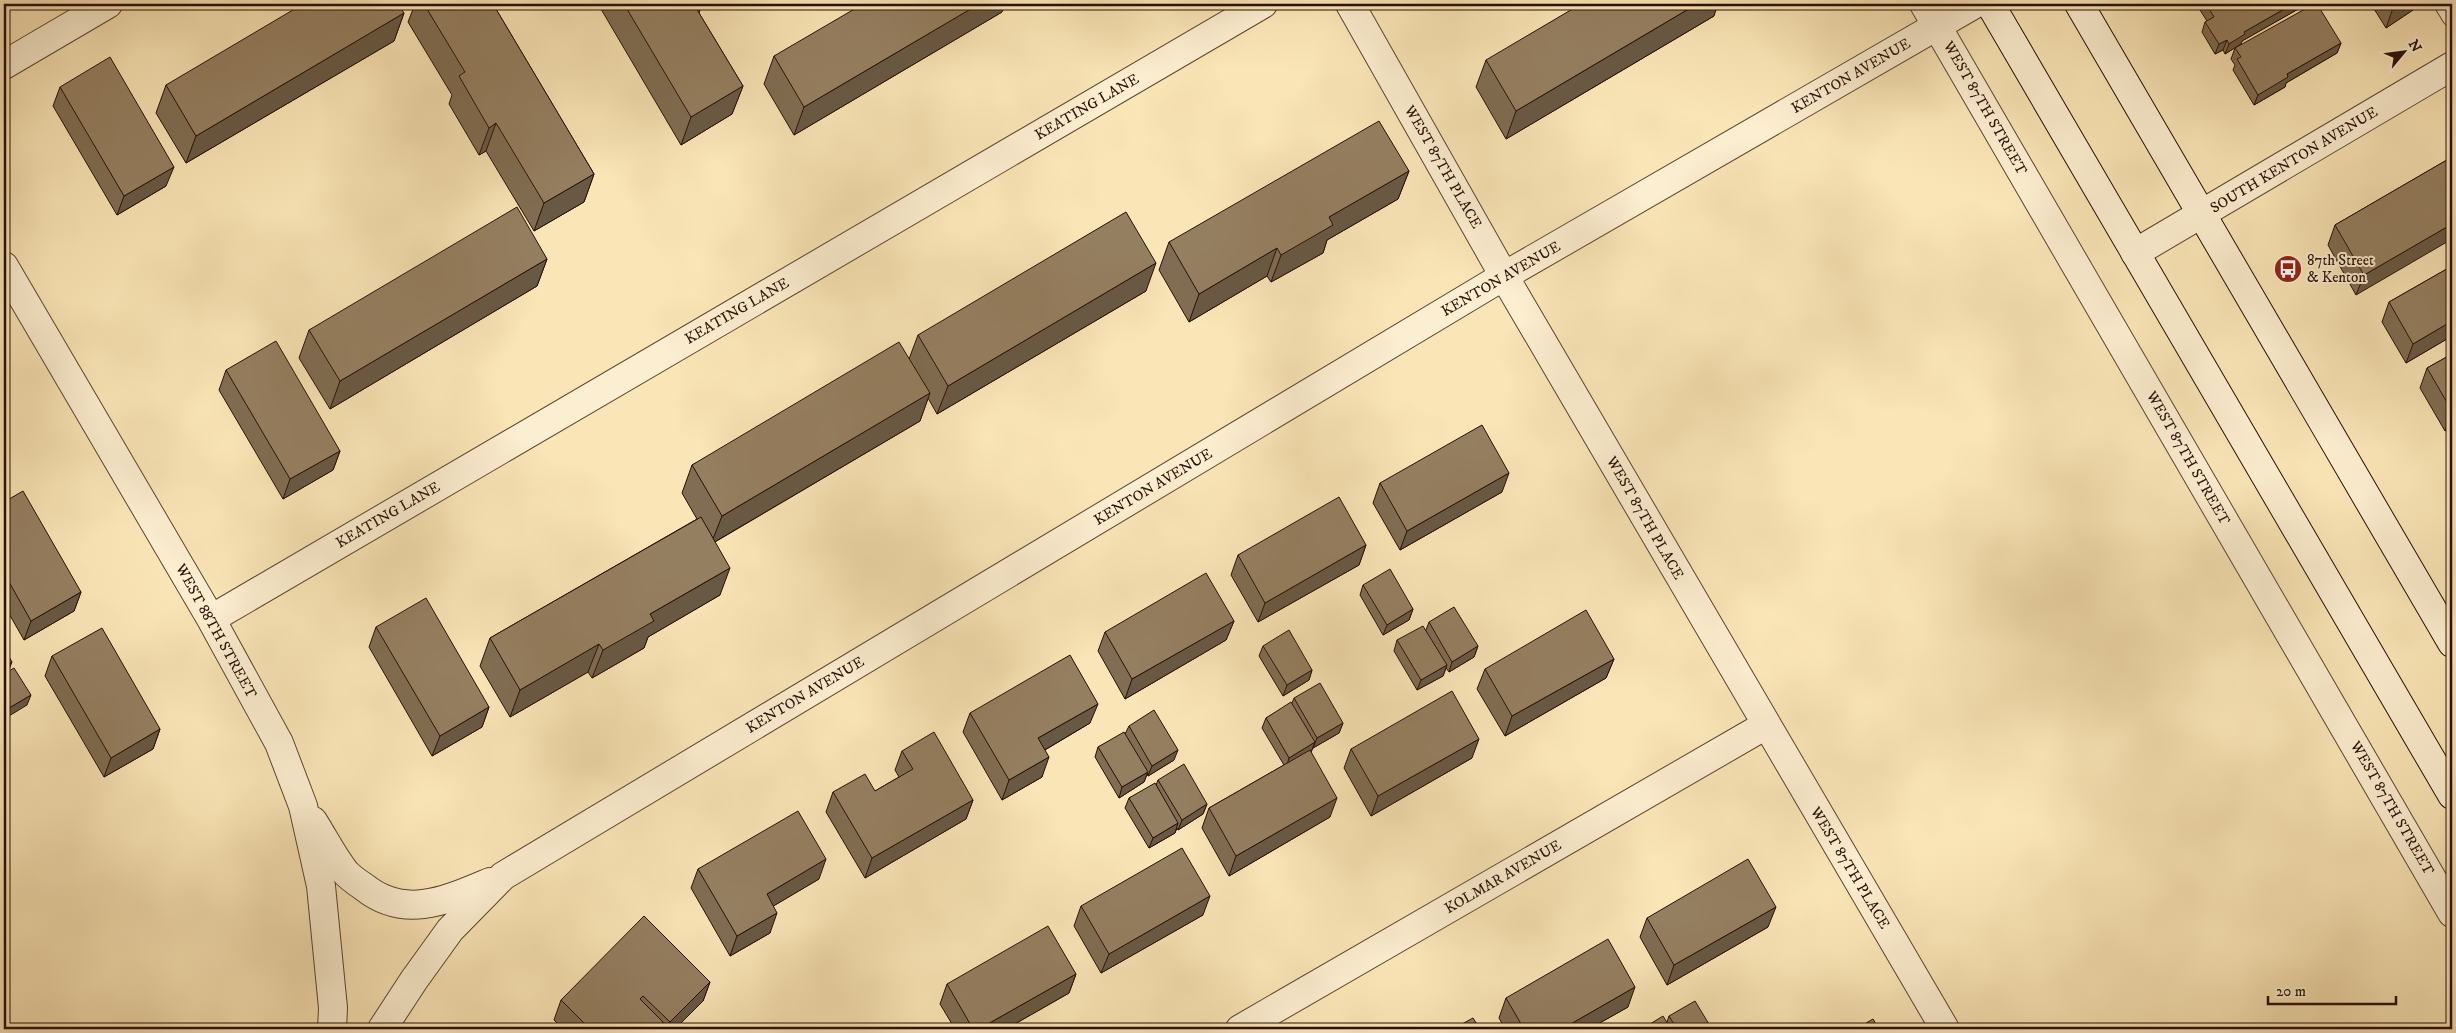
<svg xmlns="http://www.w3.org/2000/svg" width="2456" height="1033" font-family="'IM FELL DW Pica',serif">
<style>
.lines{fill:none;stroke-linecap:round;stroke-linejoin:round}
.lane-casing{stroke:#5c4531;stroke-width:21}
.street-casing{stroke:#5c4531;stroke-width:30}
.secondary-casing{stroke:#281005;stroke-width:30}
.lane{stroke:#fceed0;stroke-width:19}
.street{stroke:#fceed0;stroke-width:28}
.secondary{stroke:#fceed0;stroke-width:28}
.wall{fill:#806d53;stroke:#281005}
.shaded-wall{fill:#685944;stroke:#281005}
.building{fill:#957f61;stroke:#281005}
.labels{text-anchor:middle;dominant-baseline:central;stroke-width:4;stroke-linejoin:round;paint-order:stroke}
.street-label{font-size:15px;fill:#281005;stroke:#fceed0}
.poi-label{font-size:15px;fill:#281005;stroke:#fceed0;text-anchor:start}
</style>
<rect width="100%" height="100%" fill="#fae5b6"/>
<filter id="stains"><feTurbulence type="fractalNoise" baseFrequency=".004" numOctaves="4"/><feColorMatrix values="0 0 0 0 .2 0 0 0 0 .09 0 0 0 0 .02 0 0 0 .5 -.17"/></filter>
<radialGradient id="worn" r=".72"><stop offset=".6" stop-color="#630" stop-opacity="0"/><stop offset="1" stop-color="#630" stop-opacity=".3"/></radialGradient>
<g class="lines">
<defs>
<path id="lane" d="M2444 4 2452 17"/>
<path id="street" d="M1350 4 1504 276 1945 1029
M1924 4 2452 913
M4 65 108 4
M2135 253 2452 66
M4 266 211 619 279 743 303 806 321 886 333 1008 332 1029
M211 619 1263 4
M313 821C324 838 333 857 346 873 351 878 358 883 364 887 405 920 447 900 490 882
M382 1029 414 980 450 930 503 876 1504 276 1975 4
M1240 1029 1766 725"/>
<path id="secondary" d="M1990 4 2452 795
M2079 4 2452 643"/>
</defs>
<use href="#lane" class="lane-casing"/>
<use href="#street" class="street-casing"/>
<use href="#secondary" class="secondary-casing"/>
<use href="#lane" class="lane"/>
<use href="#street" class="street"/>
<use href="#secondary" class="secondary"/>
</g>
<path class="wall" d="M415 4H493L594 174 584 202 534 231 486 151 479 155 449 104 452 95 408 22Z
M598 4H702L699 13 743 86 732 114 681 145Z
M1121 4H1130L1126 8Z
M2200 4H2307L2242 41 2241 44 2225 54 2223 50 2215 54 2202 32 2205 22 2207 21 2198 7Z
M2371 4H2422L2386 28Z
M1002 12 794 135 764 84 774 56Z
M404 13 394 41 186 163 156 113 166 85Z
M1714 16 1506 139 1476 87 1486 60Z
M2341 43 2337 53 2286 83 2285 87 2254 105 2233 70 2235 65 2231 59 2235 48Z
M60 87 166 186 117 215 53 106Z
M2452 157 2356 295 2328 245 2335 225Z
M1409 171 1398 199 1327 240 1323 253 1271 282 1267 276 1189 322 1159 270 1169 242Z
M547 259 537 286 330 409 299 358 309 330Z
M2452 266V336L2406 363 2382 322 2389 302Z
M1146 291 937 414 928 398 920 421 715 542 720 595 648 637 644 648 592 678 588 672 510 717 480 666 490 638 697 519 682 493 692 465 909 359 918 335Z
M2452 354V426L2445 431 2420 388 2427 368Z
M226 370 340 451 333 470 283 499 219 390Z
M1380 483 1502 492 1400 550 1373 503Z
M4 502 81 592 74 611 24 640 4 605Z
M1366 545 1359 565 1258 622 1231 575 1238 555Z
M1363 585 1413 609 1409 620 1383 635 1360 595Z
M1234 621 1226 640 1125 699 1098 651 1105 632Z
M1429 622 1478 646 1474 657 1449 672 1446 668 1443 676 1417 690 1394 651 1397 640 1426 630Z
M376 627 489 707 482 727 432 756 369 647Z
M1263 646 1312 670 1309 680 1283 696 1259 656Z
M52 656 160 729 153 749 104 777 45 676Z
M1614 659 1606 678 1505 736 1477 689 1485 669Z
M1294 698 1343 723 1339 733 1313 748 1311 752 1330 817 1229 876 1202 828 1209 808 1284 765 1262 728 1266 718 1292 703Z
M970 713 1090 723 1045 750 1042 777 1002 800 963 732Z
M1129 726 1174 760 1148 776 1147 774 1144 782 1119 798 1095 757 1098 747 1125 734Z
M1351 749 1472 758 1371 816 1344 768Z
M902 751 973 800 966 819 865 878 826 812 833 792 875 791 899 777 895 770Z
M1158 780 1207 804 1203 814 1178 830 1177 828 1175 833 1149 848 1125 808 1129 798 1156 785Z
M698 869 819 879 773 906 770 933 730 956 691 888Z
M1081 906 1203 915 1101 973 1074 926Z
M1647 918 1768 927 1667 985 1640 937Z
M1076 974 1069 993 1006 1029H955L940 1004 947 984Z
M710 982 703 1001 675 1029H563L554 1020 561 1000Z
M1506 998 1628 1007 1589 1029H1505L1499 1018Z
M1669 1016 1712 1029H1642L1667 1022Z"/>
<path class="shaded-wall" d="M702 4 692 32 696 8Z
M979 4H1005L1002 12 794 135 804 107Z
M1697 4H1718L1714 16 1506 139 1516 111Z
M2293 4H2307L2242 41 2241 44 2225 54 2229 44 2244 32Z
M2400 4H2422L2386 28 2393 8Z
M404 13 394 41 186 163 196 136Z
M2227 40 2223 50 2215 54 2219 44Z
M2341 43 2337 53 2286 83 2285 87 2254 105 2258 95 2287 74Z
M743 86 732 114 681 145 691 117Z
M496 123 486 151 479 155 489 128Z
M174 167 166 186 117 215 124 196Z
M1409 171 1398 199 1327 240 1323 253 1271 282 1281 255 1329 217Z
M594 174 584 202 534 231 544 203Z
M2452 224V239L2356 295 2364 275Z
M1277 248 1267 276 1189 322 1199 294Z
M547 259 537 286 330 409 340 381Z
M1156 263 1146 291 937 414 948 386Z
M2452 321V336L2406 363 2413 344Z
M930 393 920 421 711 544 722 516Z
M2452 411V426L2445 431Z
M340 451 333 470 283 499 290 479Z
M1509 473 1502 492 1400 550 1407 531Z
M1366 545 1359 565 1258 622 1265 603Z
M730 568 720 595 648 637 644 648 592 678 603 650 650 614Z
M81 592 74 611 24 640 31 621Z
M1413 609 1409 620 1383 635 1387 625Z
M1234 621 1226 640 1125 699 1132 679Z
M599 644 588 672 510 717 520 690Z
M1478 646 1474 657 1449 672 1452 662Z
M1614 659 1606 678 1505 736 1512 716Z
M12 662 8 672 4 675V667Z
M1447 665 1443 676 1417 690 1421 680Z
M1312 670 1309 680 1283 696 1287 685Z
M31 695 27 705 4 719V711Z
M1098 704 1090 723 1031 758 1038 738Z
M489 707 482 727 432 756 440 736Z
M1343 723 1339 733 1313 748 1317 738Z
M160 729 153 749 104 777 111 758Z
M1479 739 1472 758 1371 816 1378 796Z
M1315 742 1311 752 1286 768 1289 758Z
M1178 750 1174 760 1148 776 1152 766Z
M1049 757 1042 777 1002 800 1009 780Z
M1148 772 1144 782 1119 798 1122 787Z
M1337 798 1330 817 1229 876 1236 856Z
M973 800 966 819 865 878 872 858Z
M1207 804 1203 814 1178 830 1182 820Z
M1178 823 1175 833 1149 848 1153 838Z
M826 859 819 879 760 914 767 894Z
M1210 896 1203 915 1101 973 1109 954Z
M1776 907 1768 927 1667 985 1674 965Z
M777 913 770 933 730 956 737 936Z
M1076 974 1069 993 1006 1029H979Z
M710 982 703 1001 675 1029H667L670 1022Z
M1635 987 1628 1007 1589 1029H1562Z
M663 1022 660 1029H656Z"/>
<path class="building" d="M303 4H398L404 13 196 136 166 85Z
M424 4H493L594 174 544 203 496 123 489 128 459 76 465 72Z
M624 4H702L696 8 743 86 691 117Z
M863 4H979L804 107 774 56Z
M1581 4H1697L1516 111 1486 60Z
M2206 4H2293L2244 32 2245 34 2229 44 2227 40 2219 44 2205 22 2214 17Z
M2314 4H2317L2341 43 2287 74 2288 77 2258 95 2237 59 2241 57 2235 48Z
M2390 4H2400L2393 8Z
M110 57 174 167 124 196 60 87Z
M1379 121 1409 171 1329 217 1333 225 1281 255 1277 248 1199 294 1169 242Z
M2452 157V224L2364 275 2335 225Z
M517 207 547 259 340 381 309 330Z
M1126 212 1156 263 948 386 918 335Z
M2452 266V321L2413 344 2389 302Z
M276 341 340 451 290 479 226 370Z
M899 342 930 393 722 516 692 465Z
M2452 354V411L2427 368Z
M1482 425 1509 473 1407 531 1380 483Z
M23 491 81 592 31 621 4 573V502Z
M1339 497 1366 545 1265 603 1238 555Z
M701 517 730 568 650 614 654 621 603 650 599 644 520 690 490 638Z
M1390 569 1413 609 1387 625 1363 585Z
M1206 573 1234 621 1132 679 1105 632Z
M426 598 489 707 440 736 376 627Z
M1454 607 1478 646 1452 662 1429 622Z
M1586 610 1614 659 1512 716 1485 669Z
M1423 626 1447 665 1421 680 1397 640Z
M102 628 160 729 111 758 52 656Z
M1289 630 1312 670 1287 685 1263 646Z
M4 648 12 662 4 667Z
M1070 655 1098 704 1038 738 1049 757 1009 780 970 713Z
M14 668 31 695 4 711V674Z
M1320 683 1343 723 1317 738 1294 698Z
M1452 691 1479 739 1378 796 1351 749Z
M1291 702 1315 742 1289 758 1266 718Z
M1154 710 1178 750 1152 766 1129 726Z
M934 732 973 800 872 858 833 792 865 774 875 791 913 769 902 751Z
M1124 732 1148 772 1122 787 1098 747Z
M1310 750 1337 798 1236 856 1209 808Z
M1184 764 1207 804 1182 820 1158 780Z
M1155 783 1178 823 1153 838 1129 798Z
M798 811 826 859 767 894 777 913 737 936 698 869Z
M1182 848 1210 896 1109 954 1081 906Z
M1748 859 1776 907 1674 965 1647 918Z
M644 916 710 982 670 1022 643 996 640 999 663 1022 656 1029H590L561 1000Z
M1048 926 1076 974 979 1029H973L947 984Z
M1608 939 1635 987 1562 1029H1524L1506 998Z
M1695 1001 1712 1029H1677L1669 1016Z
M1663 1016 1671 1029H1642Z
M1473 1018 1480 1029H1453Z
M1873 1019 1879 1029H1856Z"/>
<defs>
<symbol id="bus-disc" viewBox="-11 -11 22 22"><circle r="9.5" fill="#8f2418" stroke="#fceed0"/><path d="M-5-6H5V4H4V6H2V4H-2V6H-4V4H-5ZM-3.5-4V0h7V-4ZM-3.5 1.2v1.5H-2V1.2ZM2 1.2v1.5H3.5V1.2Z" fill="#fff"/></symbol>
</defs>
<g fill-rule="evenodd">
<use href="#bus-disc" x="2272" y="253" width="32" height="32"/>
</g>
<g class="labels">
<g class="street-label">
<text transform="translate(1851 76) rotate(-30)">KENTON AVENUE</text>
<text transform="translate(1087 107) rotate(-30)">KEATING LANE</text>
<text transform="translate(1985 108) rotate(60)">WEST 87TH STREET</text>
<text transform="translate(2294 160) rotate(-31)">SOUTH KENTON AVENUE</text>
<text transform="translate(1443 167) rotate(60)">WEST 87TH PLACE</text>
<text transform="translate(1501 279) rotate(-30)">KENTON AVENUE</text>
<text transform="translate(737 311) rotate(-30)">KEATING LANE</text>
<text transform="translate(2188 458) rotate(60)">WEST 87TH STREET</text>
<text transform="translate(1153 487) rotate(-31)">KENTON AVENUE</text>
<text transform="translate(388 515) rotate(-30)">KEATING LANE</text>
<text transform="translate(1645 518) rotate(60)">WEST 87TH PLACE</text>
<text transform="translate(216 631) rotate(61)">WEST 88TH STREET</text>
<text transform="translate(805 695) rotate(-31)">KENTON AVENUE</text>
<text transform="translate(2392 808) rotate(60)">WEST 87TH STREET</text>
<text transform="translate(1850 868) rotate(59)">WEST 87TH PLACE</text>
<text transform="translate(1503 877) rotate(-30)">KOLMAR AVENUE</text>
</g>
<g class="poi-label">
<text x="2307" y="260">87th Street<tspan x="2307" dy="17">&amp; Kenton</tspan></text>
</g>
</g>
<rect width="2456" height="1033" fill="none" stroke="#fae5b6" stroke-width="20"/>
<rect x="5" y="5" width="2446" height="1023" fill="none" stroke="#281005" stroke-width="2.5"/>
<rect x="10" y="10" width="2436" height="1013" fill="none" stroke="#281005"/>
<g transform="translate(2404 52) rotate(61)" stroke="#fceed0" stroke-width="4" paint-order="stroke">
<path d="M0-4L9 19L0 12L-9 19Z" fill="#281005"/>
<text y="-8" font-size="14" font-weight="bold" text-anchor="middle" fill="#281005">N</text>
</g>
<path d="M2268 996v8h128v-8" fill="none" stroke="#281005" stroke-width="2.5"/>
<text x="2276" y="996" font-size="15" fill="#281005" stroke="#fceed0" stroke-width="4" paint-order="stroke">20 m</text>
<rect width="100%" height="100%" filter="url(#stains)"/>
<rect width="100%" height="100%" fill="url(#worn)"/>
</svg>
